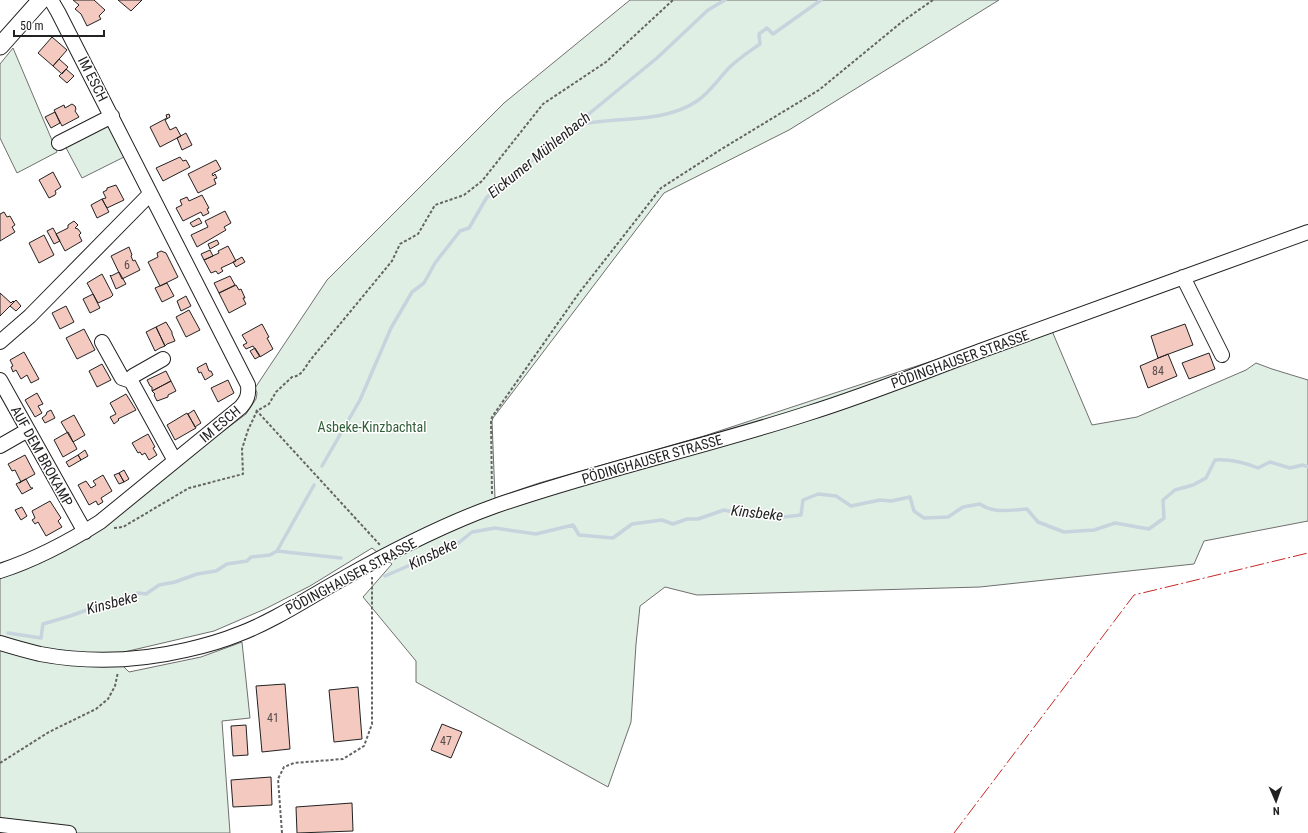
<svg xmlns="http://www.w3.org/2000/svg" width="1308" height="833" font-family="'Roboto Condensed',sans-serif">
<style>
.green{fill:#e0efe3;stroke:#6f6f6f}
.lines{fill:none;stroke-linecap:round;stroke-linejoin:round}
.stream{stroke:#c7d3dd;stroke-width:3.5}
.building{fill:#f3c9c0;stroke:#222}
.minor-casing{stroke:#222;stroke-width:16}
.major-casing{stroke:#222;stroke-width:19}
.path{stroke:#646464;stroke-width:2;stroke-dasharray:3 2;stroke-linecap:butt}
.minor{stroke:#fff;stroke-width:14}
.major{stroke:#fff;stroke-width:17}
.power{stroke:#c62828;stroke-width:1;stroke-dasharray:14 3 2 3;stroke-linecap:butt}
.labels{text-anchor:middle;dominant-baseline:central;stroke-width:3;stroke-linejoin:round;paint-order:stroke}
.number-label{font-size:12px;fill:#564c4a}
.street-label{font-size:14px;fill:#222;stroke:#fff}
.park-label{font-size:14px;fill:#2f5e38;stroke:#fff}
.water-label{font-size:15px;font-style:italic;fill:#222;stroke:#fff}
</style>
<rect width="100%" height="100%" fill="#fff"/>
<path class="green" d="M630 0H999L789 130 664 193 493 418 492 421 495 498 539 483 704 436 1011 335 1052 331 1092 425 1137 417 1246 370 1256 363 1272 369 1308 380V521L1204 541 1194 564 980 587 697 595 665 587 640 606 636 644 631 722 608 787 416 682V661L363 597 392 564 372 548 310 586 265 609 214 631 120 653 118 661 129 672 201 657 242 642 250 718 222 721 230 833H0V576L4 575 182 462 246 414 256 399 257 393 255 388 327 280 504 103Z
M13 48 57 152 17 173 0 138V64Z
M108 122 126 156 82 178 64 144Z"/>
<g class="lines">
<path class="stream" d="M577 125C615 116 664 124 697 101 709 93 717 81 727 70 736 60 749 52 760 44L759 34 767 28 773 34 821 0
M322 466 360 400 391 328 412 292 424 283 435 263 460 231 469 228 487 197 509 182 524 167 657 58 708 10 725 0
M277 551 314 485
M385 576 456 545 472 532 495 528 536 534 573 525 579 535 613 538 632 524 662 520 673 524 687 519H698L724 510 748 515 767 513 783 517 801 515 803 500 818 494 836 496 851 506 880 500 891 501 910 497 914 511 924 518 948 517 963 507 980 504C994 514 1011 510 1027 509L1038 522 1064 532 1094 530 1115 523 1149 529 1164 518 1163 500 1175 490 1193 485 1206 478 1215 460C1230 459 1243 462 1258 468L1270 462 1290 468 1303 465 1308 467
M8 633 41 638 43 624 70 616 115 600 138 593 146 594 159 585 175 582 197 574 216 571 227 564 247 561 251 557 270 555 277 551 341 558"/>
</g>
<path class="building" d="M73 0H94L105 10 99 16 101 19 87 26 81 14 75 9 79 5Z
M118 0H142L131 11Z
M52 37 67 50 53 66 38 53Z
M59 59 68 67 62 74 53 66Z
M66 69 74 76 67 83 59 76Z
M72 104 75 106 76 109 75 111 79 117 62 126 54 110 64 105 65 108Z
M55 112 60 123 51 128 45 117Z
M169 114 170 117 165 120 170 130 176 127 181 136 160 147 150 127 167 118 166 115Z
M186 133 192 145 182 150 177 138Z
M180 157 183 161 186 160 190 167 163 181 156 168Z
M216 160 221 169 212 174 213 176 215 174 217 178 214 179 216 184 198 193 188 174Z
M53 172 61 187 55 191 56 193 55 195 49 198 39 180Z
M116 185 124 200 107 208 102 199 106 198 103 192 107 190V188Z
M202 195 209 208 207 209 209 213 203 216 201 212 183 221 176 208 182 205 180 200 187 197 189 201Z
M102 199 109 212 97 218 91 205Z
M225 211 231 223 224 227 226 230 197 247 191 235 208 227 205 221Z
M4 212 7 217 10 216 15 225 12 227 15 232 0 241V214Z
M199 218 202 223 193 227 190 223Z
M74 221 78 225 75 228 78 229 81 233 79 235 82 241 65 251 56 234 68 228V225Z
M53 228 60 241 54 244 47 231Z
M44 235 54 255 39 263 29 243Z
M217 240 219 244 210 249 208 244Z
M228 246 236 261 221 268 223 271 218 274 216 271 211 273 204 260 219 253 218 251Z
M129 247 132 255 131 256 133 261 135 260 140 270 122 279 111 256Z
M210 250 213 256 204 260 201 254Z
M161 251 166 253 178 277 160 286 148 262 158 257 157 253Z
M242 257 245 262 236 267 233 262Z
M119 272 126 284 116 289 110 275 111 276Z
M102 274 113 295 111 297 98 303 87 283Z
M230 276 235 285 219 293 214 283Z
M167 283 174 296 162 302 155 288Z
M236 285 239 290 241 289 245 298H243L246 304 229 313 219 293Z
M0 293 11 303 13 301 14 302 0 316Z
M93 294 100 308 90 313 83 299Z
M186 296 191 306 181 311 177 301Z
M16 300 21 306 16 311 10 306Z
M66 306 74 322 60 329 52 313Z
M189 310 200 330 186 337 176 317Z
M166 322 172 332V334L175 341 167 344 165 346 156 327Z
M262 324 269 337 267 338 273 349 260 357 253 346 246 349 243 345 247 343 242 335Z
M1185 324 1193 345 1158 358 1151 336Z
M156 327 165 346 160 348 155 351 146 332Z
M84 329 95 350 77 359 66 338Z
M255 348 260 356 255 359 250 351Z
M24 352 39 379 31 383 27 375 21 379 16 370 13 372 11 367 13 366 10 360Z
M1209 353 1215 369 1189 379 1182 363Z
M1168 354 1177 376 1148 388 1140 366Z
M206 363 209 371H211L213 375 205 380 201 372 199 373 197 368Z
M102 364 111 380 97 387 89 371Z
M166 371 171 381 152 391V387L150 386 147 380Z
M228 380 234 393 218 402 211 388Z
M171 381 176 391 168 395V397L157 401 154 395 155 394 152 391Z
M37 393 43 404 38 406 42 413 35 417 25 400Z
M126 394 136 410 118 419 119 420 114 424 110 417 116 414 110 403Z
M51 410 55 418 45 423 42 418 46 415 47 412Z
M194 410 201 423 195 427 188 414Z
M187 413 196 428 175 440 167 425Z
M74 415 85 435 73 442 61 422Z
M68 432 77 449 63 457 54 440Z
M148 434 155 447 153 448 157 455 149 460 145 453 142 455 140 452 138 453 132 443Z
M85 450 88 456 81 460 78 455Z
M25 455 35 474 19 483 21 482 15 470 12 471 8 464Z
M78 455 81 460 69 467 66 462Z
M124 470 129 479 124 482 119 473Z
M119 473 124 482 119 484 114 475Z
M103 475 112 491 101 498 103 502 98 505 96 501 89 505 78 485 86 481 91 488 96 485 93 481Z
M26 479 31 488H33L22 494 16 484Z
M50 501 61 518 58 521 62 527 46 536 38 522 35 524 32 520 35 518 32 511Z
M22 507 27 516 21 520 15 510Z
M285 684 290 749 262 752 256 686Z
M358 687 362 739 334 742 329 690Z
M442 724 462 732 451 758 431 750Z
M246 725 248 755 233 756 231 726Z
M271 777 272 805 233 807 231 780Z
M352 803 353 831 297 833 296 807Z"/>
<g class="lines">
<defs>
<path id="minor" d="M59 143 112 116
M1183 277 1222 355
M0 342 30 316 150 194
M102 342 122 378 131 381
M163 359 133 376 131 381 175 461
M0 380 85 532
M0 446 28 430
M0 571C34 560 70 541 100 522L241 407C247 400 249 395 248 385L58 12 51 0
M0 643C13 647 27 651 40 654 88 663 139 661 186 650 204 646 222 641 239 634 276 620 309 597 344 578 392 551 442 525 495 506 598 470 705 447 809 413 867 395 923 372 980 351 1089 311 1199 272 1308 232
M0 825 69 833"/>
<path id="major" d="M0 46 41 0"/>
</defs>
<use href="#minor" class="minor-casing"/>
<use href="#major" class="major-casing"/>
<path class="path" d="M256 410 380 545
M492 494 491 421 492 417 579 293 661 188 720 150 819 90 903 21 933 0
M114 528 123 527 189 488 243 474 242 449 248 430 257 411 269 404 276 392 292 377C303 376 305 366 312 358L392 261 400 244 418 234 435 205 464 195 482 181 543 104 606 62 673 0
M0 763 49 732 96 709 108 699 115 686 118 672
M282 833 278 779 284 767 294 763 343 759 364 746 372 724V577"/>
<use href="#minor" class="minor"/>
<use href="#major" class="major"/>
<path class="power" d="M954 833 1134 595 1308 553"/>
</g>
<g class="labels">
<g class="number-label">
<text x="127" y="265">6</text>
<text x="1158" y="371">84</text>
<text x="273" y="718">41</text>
<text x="446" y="741">47</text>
</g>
<g class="street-label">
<text transform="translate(93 79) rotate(63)">IM ESCH</text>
<text transform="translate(960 359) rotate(-20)">PÖDINGHAUSER STRASSE</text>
<text transform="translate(220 424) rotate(-40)">IM ESCH</text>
<text transform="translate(42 456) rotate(61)">AUF DEM BROKAMP</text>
<text transform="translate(652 459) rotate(-16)">PÖDINGHAUSER STRASSE</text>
<text transform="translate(351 576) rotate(-28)">PÖDINGHAUSER STRASSE</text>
</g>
<g class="park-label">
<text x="372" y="427">Asbeke-Kinzbachtal</text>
</g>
<g class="water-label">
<text transform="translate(539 155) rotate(-39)">Eickumer Mühlenbach</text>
<text transform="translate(757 513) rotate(6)">Kinsbeke</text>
<text transform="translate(433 554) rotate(-26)">Kinsbeke</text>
<text transform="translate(112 603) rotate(-15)">Kinsbeke</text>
</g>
</g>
<g transform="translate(1276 801) rotate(178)" stroke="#ffffff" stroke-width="3" paint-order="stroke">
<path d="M0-3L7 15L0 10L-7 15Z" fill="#222222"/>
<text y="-6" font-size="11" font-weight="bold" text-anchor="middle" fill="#222222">N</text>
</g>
<path d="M14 30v6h90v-6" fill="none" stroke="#222222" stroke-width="2"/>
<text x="20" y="30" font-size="12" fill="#222222" stroke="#ffffff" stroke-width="3" paint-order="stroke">50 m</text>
</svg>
